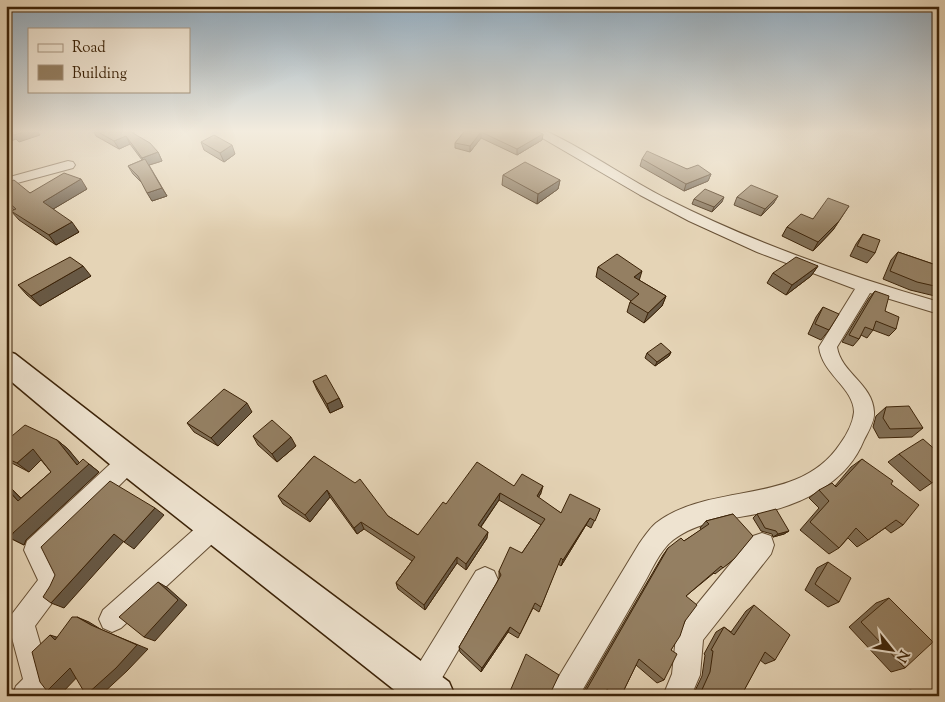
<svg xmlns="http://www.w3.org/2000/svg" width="945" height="702" font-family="'Sorts Mill Goudy',serif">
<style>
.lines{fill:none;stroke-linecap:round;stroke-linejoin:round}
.street-casing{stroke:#664f34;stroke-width:2}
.secondary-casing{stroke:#3c2308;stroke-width:3}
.street{fill:#eee3d0;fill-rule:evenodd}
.secondary{fill:#eee3d0;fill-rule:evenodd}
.wall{fill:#7f6d54;stroke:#3c2308}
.shaded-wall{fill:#685945;stroke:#3c2308}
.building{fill:#947f62;stroke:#3c2308}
</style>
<rect width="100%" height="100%" fill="#e5d4b6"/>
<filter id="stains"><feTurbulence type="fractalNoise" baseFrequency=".004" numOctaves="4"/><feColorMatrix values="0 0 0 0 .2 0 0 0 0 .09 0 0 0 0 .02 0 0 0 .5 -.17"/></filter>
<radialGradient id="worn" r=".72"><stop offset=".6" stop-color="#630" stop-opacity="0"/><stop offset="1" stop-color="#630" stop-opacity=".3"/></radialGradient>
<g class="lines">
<defs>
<path id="street" d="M532 132H548L558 137C595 156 630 180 667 199 754 243 845 275 939 302V314L870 293 837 347C841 373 873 384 874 412 875 421 868 432 864 440 847 483 800 506 756 514 727 520 698 521 673 540 659 551 651 572 642 587 621 623 600 660 579 696H549L553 686 639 544C644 537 649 529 656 523 711 481 798 507 840 444 846 436 853 423 854 412 854 388 822 374 819 347L855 289 757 252 689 221 640 195Z
M68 161 73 162 75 165 73 168 6 186V178Z
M129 451 137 454 140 461 137 468 51 553 65 582 61 591 35 626 52 684 46 696H12L16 686 23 679 8 623 12 614 38 580 24 550 27 541 121 454Z
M215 514 223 518 227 526 223 534 121 628 112 632 103 628 99 619 103 610 207 518Z
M762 533 771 536 774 545 771 554 703 640 700 675 691 696H663L672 674 676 637 680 627 690 613 753 536Z
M485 567 494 571 498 580 494 589 432 695H412L408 685 412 675 476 571Z"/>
<path id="secondary" d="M6 351 15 354 140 451 449 682 455 696H402L118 471 6 377Z"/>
</defs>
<use href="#street" class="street-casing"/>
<use href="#secondary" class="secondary-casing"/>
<use href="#street" class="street"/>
<use href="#secondary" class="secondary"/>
</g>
<path class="wall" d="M94 132H134V134L158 152 162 161 149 165 167 196 152 201 143 184 133 174 128 166 142 160 130 144 119 149 96 136Z
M464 132H538L543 134 542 140 517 155 481 138 470 152 455 148V143Z
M201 142 235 154 224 162 204 150Z
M642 159 687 169 711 174 708 181 684 191 640 166Z
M503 175 560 180 558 189 537 204 502 185Z
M6 183 30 193 87 189 53 209 79 232 56 245 19 220 11 211 14 210 6 203Z
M778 196 773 204 761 216 734 205 737 197Z
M694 199 722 202 712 212 692 204Z
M849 206 833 230 813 251 782 236 787 227 813 219Z
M863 234 875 253 867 263 850 256 856 244Z
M898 252 939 266V297L910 290 883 279 891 260Z
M818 266 811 276 786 295 767 283 773 273Z
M598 267 639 280 666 296 662 306 644 323 627 312 630 302 631 301 596 277Z
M91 276 40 306 27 295 18 285Z
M875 291 885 311 896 329 889 336 873 330 867 338 861 335 859 339 853 346 842 342 869 298Z
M823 307 829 330 821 340 808 334 816 317Z
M671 352 669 356 655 366 645 358 647 353Z
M313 381 339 398 343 407 330 413 317 390Z
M886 407 923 428 912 437 879 438 873 427 876 416Z
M252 412 218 446 194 432 187 423Z
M253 436 296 446 277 462 258 445Z
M57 440 68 449 79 463 89 464 99 472 26 540 24 545 10 538 6 483 21 498 51 472 41 460 29 472 6 460V441Z
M899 454 939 478 920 491 888 462Z
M314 456 388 516 418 535 446 504 514 486 541 493 538 498 561 513 600 509 591 528 586 525 561 566 558 564 539 612 533 608 518 638 508 632 481 672 460 652 459 647 496 584 499 578V571L522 553 541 525 499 500 481 527 487 538 466 570 457 563 425 610 398 589 396 583 412 561 364 529 357 534 330 497 310 522 283 504 278 496Z
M862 459 891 484 903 525 891 533 885 528 868 540 857 547 848 538 839 548 829 554 800 530 819 508 809 498 819 490 835 486 851 467Z
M733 514 734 559 715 574 714 573 686 596 685 621 671 650 664 680 657 683 636 665 621 696H607L605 694H550H582L663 555 668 548 684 541 701 530 700 528 706 521Z
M757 514 789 531 784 534 773 537 772 534 761 531 753 518Z
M828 562 839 602 828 607 805 590 817 568Z
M889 598 905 668 891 672 849 627 876 603Z
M754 605 775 660 765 664 760 660 741 696H692L693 695 702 676 705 655 704 654 716 632 724 627 731 632 746 611Z
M911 690 918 696H890L891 694Z"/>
<path class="shaded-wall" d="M12 132H38L40 135 19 142 16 139 6 143V134Z
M481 132V138L470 152V146Z
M543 134 542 140 517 155V149Z
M126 136 130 144 119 149 114 141Z
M232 145 235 154 224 162 220 153Z
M158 152 162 161 146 166 142 158Z
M711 174 708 181 684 191 686 184Z
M81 179 87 189 50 211 43 202Z
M560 180 558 189 537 204 538 194Z
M162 188 167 196 152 201 147 193Z
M778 196 773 204 761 216 765 209Z
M724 197 722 202 712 212 714 207Z
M839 221 833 230 813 251 818 242Z
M72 222 79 232 56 245 49 235Z
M83 266 91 276 40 306 31 296Z
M818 266 811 276 786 295 792 285Z
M642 271 639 281 634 277Z
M666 296 662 306 644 323 648 313Z
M671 352 669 356 655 366 657 362Z
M339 398 343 407 330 413 327 404Z
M247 403 252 412 218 446 211 438Z
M291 437 296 446 277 462 272 454Z
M57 440 68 449 84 468 89 464 99 472 26 540 24 545 10 538 13 533 77 465Z
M33 449 44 457 29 472 17 463Z
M6 483 30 508 18 501 6 488Z
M543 486 541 493 535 504 537 496Z
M327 490 330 497 310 522 305 515Z
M500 493 499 500 477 532 478 525Z
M155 508 164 515 134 549 124 542Z
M590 518 586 525 561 566 563 560Z
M361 522 364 529 357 534 354 528Z
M789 531 784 534 773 537 778 534Z
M488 532 487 538 466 570V564Z
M114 534 124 541 64 608 51 603Z
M457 557V563L425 610 424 605Z
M6 559 9 563 6 565Z
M158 582 168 588 187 605 155 641 144 637Z
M77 617 89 622 102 630 148 649 127 671 100 696 86 695 91 625Z
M510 627 508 632 481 672 482 668Z
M50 635 63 639 55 640Z
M70 668 83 671 61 694 47 691Z
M6 680 11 693V696H6Z"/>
<path class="building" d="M6 132H24L14 135 12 132 6 134Z
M98 132H131L150 143 158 152 142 158 126 136 114 141Z
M464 132H538L543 134 517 149 481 132 470 146 455 143Z
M214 135 232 145 220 153 201 142Z
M647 151 687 169 698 165 711 174 686 184 642 159Z
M145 159 162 188 147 193 138 176 128 166Z
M525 162 560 180 538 194 503 175Z
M64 173 81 179 43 202 72 222 49 235 11 211 16 209 6 200V183L14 180 30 193Z
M751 185 778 196 765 209 737 197Z
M705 189 724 197 714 207 694 199Z
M828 198 849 206 839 221 818 242 787 227 801 214 813 219Z
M863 234 880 240 875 253 857 246Z
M898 252 939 266V287L917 282 890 271Z
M617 254 642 271 634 277 666 296 648 313 630 302 639 294 598 267Z
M70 257 83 266 31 296 18 285Z
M796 257 818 266 792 285 773 273Z
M875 291 889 296 885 311 899 317 896 329 876 321 873 330 865 327 859 339 849 335Z
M823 307 839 314 829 330 815 324Z
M661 343 671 352 657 362 647 353Z
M326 375 339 398 327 404 313 381Z
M224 389 247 403 211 438 187 423Z
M909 406 923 428 890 429 883 418 886 407Z
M272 420 291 437 272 454 253 436Z
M25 425 57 440 77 465 83 459 89 464 13 533 10 538 6 535V488L18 501 51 472 33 449 17 463 6 458V441Z
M923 439 939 453V478L932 483 899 454Z
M314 456 355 483 360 479 388 516 418 535 443 502 446 504 477 462 514 486 522 474 543 486 537 496 561 513 570 494 600 509 595 521 590 518 563 560 561 558 541 607 535 603 520 634 510 627 482 668 459 647 496 584 501 575 499 571 510 547 522 553 545 519 500 493 478 525 488 532 466 564 457 557 424 605 396 583 415 557 361 522 354 528 327 490 305 515 278 496Z
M862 459 893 481 891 484 919 505 903 525 896 520 868 540 856 528 839 548 810 522 829 501 819 490 832 483 836 487Z
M110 481 155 508 124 542 114 534 51 603 43 597 50 586 55 575 41 547Z
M776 509 789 531 778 534 776 531 765 528 757 514Z
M733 514 753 536 734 559 723 568 721 566 686 596 697 605 685 621 680 636 671 650 677 654 664 680 639 659 621 696H615L607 689 605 696H508L526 654 559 675 550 694H584L668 548 681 538 684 541 709 524 706 521Z
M828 562 851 578 839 602 815 584Z
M158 582 178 600 144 637 119 617Z
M889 598 933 642 905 668 861 622Z
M754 605 790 635 775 660 765 652 741 696H694L700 694 710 672 713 651 711 650 724 627 734 635Z
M72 617H77L91 625 137 645 116 668 86 695 70 668 47 691 40 682 32 652 50 635 55 640Z
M911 690 918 696H909Z"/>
<linearGradient id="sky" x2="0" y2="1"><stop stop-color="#90a9bc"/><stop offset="0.57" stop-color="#f3ecde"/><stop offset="1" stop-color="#f3ecde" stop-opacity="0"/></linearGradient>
<rect width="945" height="230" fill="url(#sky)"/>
<rect width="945" height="702" fill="none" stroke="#e5d4b6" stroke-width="25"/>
<rect x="8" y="8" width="930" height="687" fill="none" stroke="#3c2308" stroke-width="2.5"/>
<rect x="12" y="12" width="920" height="677" fill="none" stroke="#3c2308"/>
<rect x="28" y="28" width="162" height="65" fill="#eee3d0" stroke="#a79680"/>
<rect x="38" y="44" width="25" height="8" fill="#eee3d0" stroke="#a79680"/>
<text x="72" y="52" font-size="15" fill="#3c2308">Road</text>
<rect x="38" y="65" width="25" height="15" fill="#947f62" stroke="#a79680"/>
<text x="72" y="78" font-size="15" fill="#3c2308">Building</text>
<g transform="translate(892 650) rotate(120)" stroke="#eee3d0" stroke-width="4" paint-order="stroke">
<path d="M0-4L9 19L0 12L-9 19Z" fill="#3c2308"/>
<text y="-8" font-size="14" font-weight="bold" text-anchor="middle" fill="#3c2308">N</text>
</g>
<rect width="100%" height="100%" filter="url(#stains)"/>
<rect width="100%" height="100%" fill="url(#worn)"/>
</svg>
